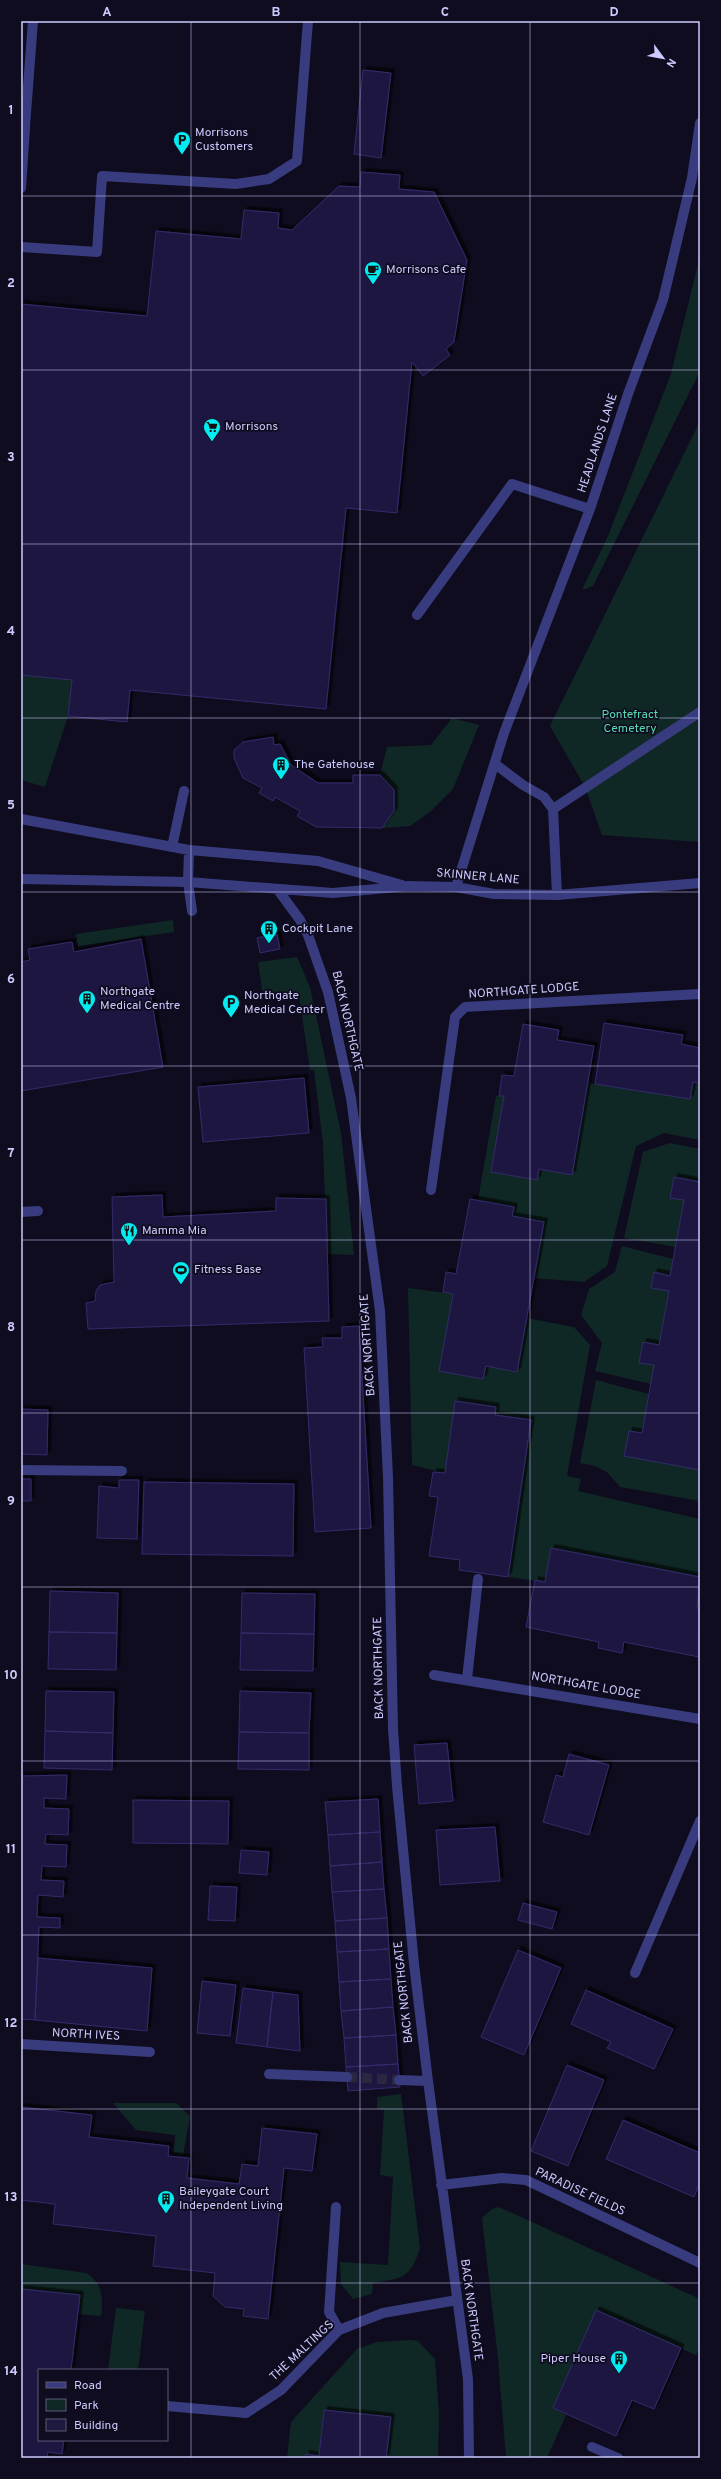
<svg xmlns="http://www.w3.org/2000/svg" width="721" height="2479" font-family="Overpass,sans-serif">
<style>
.green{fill:#102825}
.building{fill:#1d193f;stroke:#332b6b;filter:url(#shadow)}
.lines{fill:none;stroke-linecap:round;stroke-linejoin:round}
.minor-tunnel{stroke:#2a2840;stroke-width:10;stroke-dasharray:10 5;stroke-linecap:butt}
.minor{stroke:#383b7d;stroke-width:10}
.grid{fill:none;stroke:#cccafe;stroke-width:1;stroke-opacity:0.55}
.labels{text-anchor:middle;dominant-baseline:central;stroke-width:3.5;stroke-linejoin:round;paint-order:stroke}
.poi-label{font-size:12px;fill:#cccafe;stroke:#0e0c1e;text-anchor:start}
.street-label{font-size:12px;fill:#cccafe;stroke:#0e0c1e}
.park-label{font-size:12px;fill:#58dcb1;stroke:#0e0c1e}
.neatline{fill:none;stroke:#cccafe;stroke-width:1.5}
.grid-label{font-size:13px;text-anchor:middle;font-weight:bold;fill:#cccafe}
</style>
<defs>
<filter id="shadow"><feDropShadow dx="3.5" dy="-3.5" stdDeviation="0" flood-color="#0009"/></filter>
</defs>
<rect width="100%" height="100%" fill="#0e0c1e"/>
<path class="green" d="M700 256V371L593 586 582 590 608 536 671 374Z
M700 421V842L602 835 585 787 550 726Z
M21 675 72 680 68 716 45 787 21 780Z
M452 718 479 725 453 789 430 812 410 826 382 828 394 811V790L380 775 387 747 431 745Z
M173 920 174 932 78 946 76 934Z
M297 957 310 987 341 1133 354 1255 327 1254 323 1143 314 1070H310L299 995 263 996 258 962Z
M693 1082 700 1083V1140L664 1133 636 1146 607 1266 584 1282 533 1278 512 1216 514 1207 478 1200 496 1096H504L491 1172 537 1180 539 1169 572 1175 588 1083 690 1099Z
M670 1143 700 1149V1182L674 1177 684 1200 676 1247 624 1238 643 1152Z
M622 1246 673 1259 670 1276 654 1273 651 1288 669 1291 659 1345 639 1363 654 1365 651 1384 595 1371 602 1343 581 1315 589 1289 615 1272Z
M408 1288 453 1294 439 1371 483 1379 486 1366 516 1372 526 1318 574 1327 590 1345 567 1476 581 1479 578 1491 700 1519V1577L552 1548 545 1582 508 1577 531 1420 495 1415 496 1407 455 1401 445 1473 412 1465Z
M596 1380 649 1394 642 1433 629 1431 624 1456 700 1470V1501L620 1487 607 1472 595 1466 580 1463Z
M401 2094 420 2248C410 2278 404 2278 373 2283L372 2294 353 2299 341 2284 340 2262 388 2265 393 2177 380 2175 384 2110 377 2109V2097Z
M113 2103H176L190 2116 183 2155 174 2152 175 2135 136 2130Z
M499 2207 700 2299V2347L696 2355 596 2310 553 2408 566 2415 547 2458H506L498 2359 482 2218 492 2209Z
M21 2264 86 2273C103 2283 103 2298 101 2316L78 2314 79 2295 21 2289Z
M116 2308 145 2311 138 2370H108Z
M411 2340 418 2341 435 2359 439 2413 438 2458H386L391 2417 324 2410 319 2456 307 2454 306 2458 287 2457 291 2422 357 2349 377 2342Z"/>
<path class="building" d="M363 70 391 73 381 158 354 154Z
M361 172 400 175 399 189 434 192 467 260 454 342 446 349 450 355 423 376 412 362 397 513 346 508 326 709 130 690 127 722 68 716 72 680 21 675V304L147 316 156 231 241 239 244 210 279 213 278 228 292 230 339 186 360 187Z
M273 737 274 745 280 744 291 765 318 783H353V775H380L394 790V811L382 828 316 827 297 816 300 811 275 797 273 801 259 793 262 788 243 778 234 758V750L243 742Z
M277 934 280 949 260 953 257 938Z
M141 939 163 1067 21 1091V962L30 960 28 949 72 942 74 952Z
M604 1023 683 1035 681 1044 700 1048V1083L693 1082 690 1099 595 1084Z
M523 1024 559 1030 557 1040 594 1046 572 1175 539 1169 537 1180 491 1172 504 1096H499L502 1075 514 1076Z
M304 1078 309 1133 203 1142 198 1087Z
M674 1177 700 1182V1470L624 1456 629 1431 642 1433 654 1365 639 1363 643 1342 659 1345 669 1291 651 1288 654 1272 670 1276 684 1200 670 1198Z
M162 1195 163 1217 276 1211V1198L326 1199 329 1321 88 1329 86 1303 95 1301 96 1291 100 1285 114 1282 112 1197Z
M470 1199 514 1207 512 1216 544 1222 517 1372 486 1366 483 1379 439 1371 453 1294 443 1292 446 1272 456 1274Z
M359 1326 371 1528 315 1532 304 1348 323 1347 322 1338H342V1327Z
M455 1401 496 1407 495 1415 531 1420 508 1577 459 1570 460 1560 429 1556 438 1497 429 1496 433 1472 445 1473Z
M21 1409 48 1410 47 1455 21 1454Z
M21 1479H31V1501H21Z
M119 1480H139L137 1539 97 1538 99 1486 119 1488Z
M144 1482 294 1484 293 1556 142 1554Z
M551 1548 700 1577 697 1608 700 1609 699 1657 624 1642 622 1653 598 1648 599 1642 526 1627 535 1580 545 1582Z
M50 1591 118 1593 117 1633 49 1632Z
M242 1593 315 1594 314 1634 241 1633Z
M49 1632 117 1633 116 1670 48 1669Z
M241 1633 314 1634 313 1671 240 1670Z
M46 1691 114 1692 113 1733 45 1731Z
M240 1691 311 1693 309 1733 239 1732Z
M45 1731 113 1733 112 1770 44 1768Z
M239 1732 309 1733V1770L238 1769Z
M447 1743 453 1801 419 1804 414 1745Z
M569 1754 609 1765 589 1835 543 1822 556 1775 563 1777Z
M67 1775 66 1799 44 1798V1808L69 1809 68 1835 46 1834 45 1844 67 1845 66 1867 42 1866 41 1880 64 1881 63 1897 38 1895 37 1917 60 1918V1928L39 1927 35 2020 21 2019V1776Z
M378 1799 380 1832 328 1835 325 1802Z
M133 1800 229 1801 228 1844 133 1843Z
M495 1827 500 1881 440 1885 436 1830Z
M380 1832 382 1862 330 1866 328 1835Z
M241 1850 269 1852 267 1875 239 1873Z
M382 1862 384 1889 332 1892 330 1866Z
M210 1886 237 1887 235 1921 208 1920Z
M384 1889 387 1918 335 1921 332 1892Z
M523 1903 557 1912 552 1929 518 1920Z
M387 1918 389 1949 337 1952 335 1921Z
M389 1949 391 1979 339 1982 337 1952Z
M518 1950 561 1968 524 2055 481 2037Z
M38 1958 152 1968 147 2031 35 2020Z
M391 1979 393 2007 341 2011 339 1982Z
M202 1981 236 1985 230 2036 197 2033Z
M243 1988 273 1992 267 2047 236 2043Z
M586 1990 673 2029 654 2069 607 2048 611 2042 571 2024Z
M273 1992 298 1995 300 2051 267 2047Z
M393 2007 396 2035 344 2038 341 2011Z
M396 2035 398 2064 346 2067 344 2038Z
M398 2064 400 2087 348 2091 346 2067Z
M567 2065 604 2080 568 2166 531 2151Z
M21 2107 92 2115 89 2137 169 2146 168 2156 189 2158 187 2178 239 2184 242 2164 258 2166 262 2128 317 2134 312 2171 284 2168 268 2319 243 2316 244 2309 225 2307 213 2296 215 2273 153 2266 156 2236 53 2224 55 2204 21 2200Z
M623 2120 700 2153V2182L694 2197 606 2159Z
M21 2289 80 2295 71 2370H39V2440H64L62 2454 48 2452 47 2458H21Z
M596 2310 681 2348 654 2409 632 2400 616 2436 553 2408Z
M324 2410 391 2417 386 2458H306V2454L319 2456Z"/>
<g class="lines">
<path class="minor-tunnel" d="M347 2077 399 2080"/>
<path class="minor" d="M21 113H26L33 21
M21 188 26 113
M21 247 97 252 102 176 236 184 269 179 297 161 308 21
M417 615 512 484 590 509
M495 764 523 785 544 797 553 809 557 895
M553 809 700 712
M21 819 189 850 318 861 402 885
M172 847 184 791
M189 850 188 882 192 911
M21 879 188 882 333 893 408 886 456 887 494 894 557 895 700 883
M456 887 504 733 590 509 628 394 663 300 692 178 700 123
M278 890 300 920 308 935 328 992 351 1098 380 1311 388 1477 393 1729 397 1786 414 1964 428 2081 468 2379 469 2458
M431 1190 455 1017 465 1007 700 994
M21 1212 38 1211
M21 1470 122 1471
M434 1675 700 1719
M467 1679 478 1579
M635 1973 700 1821
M21 2044 150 2052
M269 2074 347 2077
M399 2080 428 2081
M441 2185 502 2178 526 2180 700 2263
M336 2207 329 2312 339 2330
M167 2406 246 2413 281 2390 339 2330 383 2313 457 2300
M592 2447 618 2458"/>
</g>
<path class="grid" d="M191 21V2458M360 21V2458M530 21V2458M21 196H700M21 370H700M21 544H700M21 718H700M21 892H700M21 1066H700M21 1240H700M21 1413H700M21 1587H700M21 1761H700M21 1935H700M21 2109H700M21 2283H700"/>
<defs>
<symbol id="parking-pin" viewBox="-11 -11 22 30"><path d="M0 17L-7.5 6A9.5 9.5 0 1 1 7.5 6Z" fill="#03ecf1" stroke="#0e0c1e"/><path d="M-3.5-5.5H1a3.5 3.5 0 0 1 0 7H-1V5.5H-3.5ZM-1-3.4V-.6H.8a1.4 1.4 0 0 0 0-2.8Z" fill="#111"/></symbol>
<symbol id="cafe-pin" viewBox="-11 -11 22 30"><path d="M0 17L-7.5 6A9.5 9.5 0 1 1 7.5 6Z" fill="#03ecf1" stroke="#0e0c1e"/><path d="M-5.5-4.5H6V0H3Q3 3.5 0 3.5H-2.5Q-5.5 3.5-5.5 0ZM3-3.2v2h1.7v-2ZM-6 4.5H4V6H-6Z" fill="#111"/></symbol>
<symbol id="supermarket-pin" viewBox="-11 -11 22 30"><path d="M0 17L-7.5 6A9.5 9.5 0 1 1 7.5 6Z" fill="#03ecf1" stroke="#0e0c1e"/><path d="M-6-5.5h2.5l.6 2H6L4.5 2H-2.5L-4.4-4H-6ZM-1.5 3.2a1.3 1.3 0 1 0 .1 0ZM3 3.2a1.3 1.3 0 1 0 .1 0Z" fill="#111"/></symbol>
<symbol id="building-pin" viewBox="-11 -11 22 30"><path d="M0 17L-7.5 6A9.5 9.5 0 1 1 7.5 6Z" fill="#03ecf1" stroke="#0e0c1e"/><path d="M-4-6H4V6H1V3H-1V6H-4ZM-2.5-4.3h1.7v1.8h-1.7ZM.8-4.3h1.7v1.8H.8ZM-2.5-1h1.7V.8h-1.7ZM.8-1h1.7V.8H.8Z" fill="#111"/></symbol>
<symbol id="restaurant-pin" viewBox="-11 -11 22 30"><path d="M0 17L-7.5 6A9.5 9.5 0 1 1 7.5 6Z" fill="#03ecf1" stroke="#0e0c1e"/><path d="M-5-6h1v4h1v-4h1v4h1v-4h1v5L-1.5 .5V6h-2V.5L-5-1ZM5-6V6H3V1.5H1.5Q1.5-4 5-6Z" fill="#111"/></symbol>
<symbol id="stadium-pin" viewBox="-11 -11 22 30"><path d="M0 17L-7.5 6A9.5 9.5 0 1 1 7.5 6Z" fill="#03ecf1" stroke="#0e0c1e"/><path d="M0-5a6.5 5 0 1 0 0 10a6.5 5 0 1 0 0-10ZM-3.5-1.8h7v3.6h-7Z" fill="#111"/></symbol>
</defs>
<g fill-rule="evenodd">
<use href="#parking-pin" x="172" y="130" width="20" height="27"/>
<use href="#cafe-pin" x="363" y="260" width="20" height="27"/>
<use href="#supermarket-pin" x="202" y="417" width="20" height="27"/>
<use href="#building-pin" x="271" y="755" width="20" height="27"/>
<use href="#building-pin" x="259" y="919" width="20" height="27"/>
<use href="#building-pin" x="77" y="989" width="20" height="27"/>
<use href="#parking-pin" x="221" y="993" width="20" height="27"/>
<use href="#restaurant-pin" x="119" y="1221" width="20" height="27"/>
<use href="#stadium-pin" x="171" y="1260" width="20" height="27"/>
<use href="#building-pin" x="156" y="2189" width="20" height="27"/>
<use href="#building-pin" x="609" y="2349" width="20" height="27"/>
</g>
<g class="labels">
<g class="poi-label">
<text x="195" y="133">Morrisons<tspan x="195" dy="14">Customers</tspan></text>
<text x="386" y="270">Morrisons Cafe</text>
<text x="225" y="427">Morrisons</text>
<text x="294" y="765">The Gatehouse</text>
<text x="282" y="929">Cockpit Lane</text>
<text x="100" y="992">Northgate<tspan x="100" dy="14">Medical Centre</tspan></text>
<text x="244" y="996">Northgate<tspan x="244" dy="14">Medical Center</tspan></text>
<text x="142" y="1231">Mamma Mia</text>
<text x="194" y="1270">Fitness Base</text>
<text x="179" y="2192">Baileygate Court<tspan x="179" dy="14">Independent Living</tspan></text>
<text x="606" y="2359" text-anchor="end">Piper House</text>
</g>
<g class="street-label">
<text transform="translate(598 443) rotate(-72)">HEADLANDS LANE</text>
<text transform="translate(478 877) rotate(5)">SKINNER LANE</text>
<text transform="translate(524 991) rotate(-4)">NORTHGATE LODGE</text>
<text transform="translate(347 1021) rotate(77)">BACK NORTHGATE</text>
<text transform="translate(368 1345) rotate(-94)">BACK NORTHGATE</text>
<text transform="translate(379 1668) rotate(-91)">BACK NORTHGATE</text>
<text transform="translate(586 1686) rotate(10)">NORTHGATE LODGE</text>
<text transform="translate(404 1992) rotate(-96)">BACK NORTHGATE</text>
<text transform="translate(86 2035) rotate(3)">NORTH IVES</text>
<text transform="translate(580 2192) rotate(25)">PARADISE FIELDS</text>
<text transform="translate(471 2310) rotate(82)">BACK NORTHGATE</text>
<text transform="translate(302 2351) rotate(-43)">THE MALTINGS</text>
</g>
<g class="park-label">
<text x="630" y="715">Pontefract<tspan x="630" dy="14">Cemetery</tspan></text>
</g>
</g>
<rect width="721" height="2479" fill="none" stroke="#0e0c1e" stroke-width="44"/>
<rect x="38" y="2369" width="130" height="72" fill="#0e0c1e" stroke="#5a5878"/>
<rect x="46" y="2382" width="20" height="6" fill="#383b7d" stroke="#5a5878"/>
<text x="74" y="2389" font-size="12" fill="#cccafe">Road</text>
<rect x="46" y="2399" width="20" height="12" fill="#102825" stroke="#5a5878"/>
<text x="74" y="2409" font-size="12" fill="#cccafe">Park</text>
<rect x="46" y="2419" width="20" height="12" fill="#1d193f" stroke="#5a5878"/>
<text x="74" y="2429" font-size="12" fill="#cccafe">Building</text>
<g transform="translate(663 58) rotate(122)" stroke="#0e0c1e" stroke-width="3" paint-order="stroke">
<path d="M0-3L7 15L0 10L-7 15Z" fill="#cccafe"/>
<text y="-6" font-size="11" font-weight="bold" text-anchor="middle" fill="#cccafe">N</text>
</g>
<rect x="22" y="22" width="677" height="2435" class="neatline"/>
<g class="grid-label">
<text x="107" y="16">A</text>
<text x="276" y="16">B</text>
<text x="445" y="16">C</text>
<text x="614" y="16">D</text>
<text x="11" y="114">1</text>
<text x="11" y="287">2</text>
<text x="11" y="461">3</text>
<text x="11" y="635">4</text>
<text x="11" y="809">5</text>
<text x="11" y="983">6</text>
<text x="11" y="1157">7</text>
<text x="11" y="1331">8</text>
<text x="11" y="1505">9</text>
<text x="11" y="1679">10</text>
<text x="11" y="1853">11</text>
<text x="11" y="2027">12</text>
<text x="11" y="2201">13</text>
<text x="11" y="2375">14</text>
</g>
</svg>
